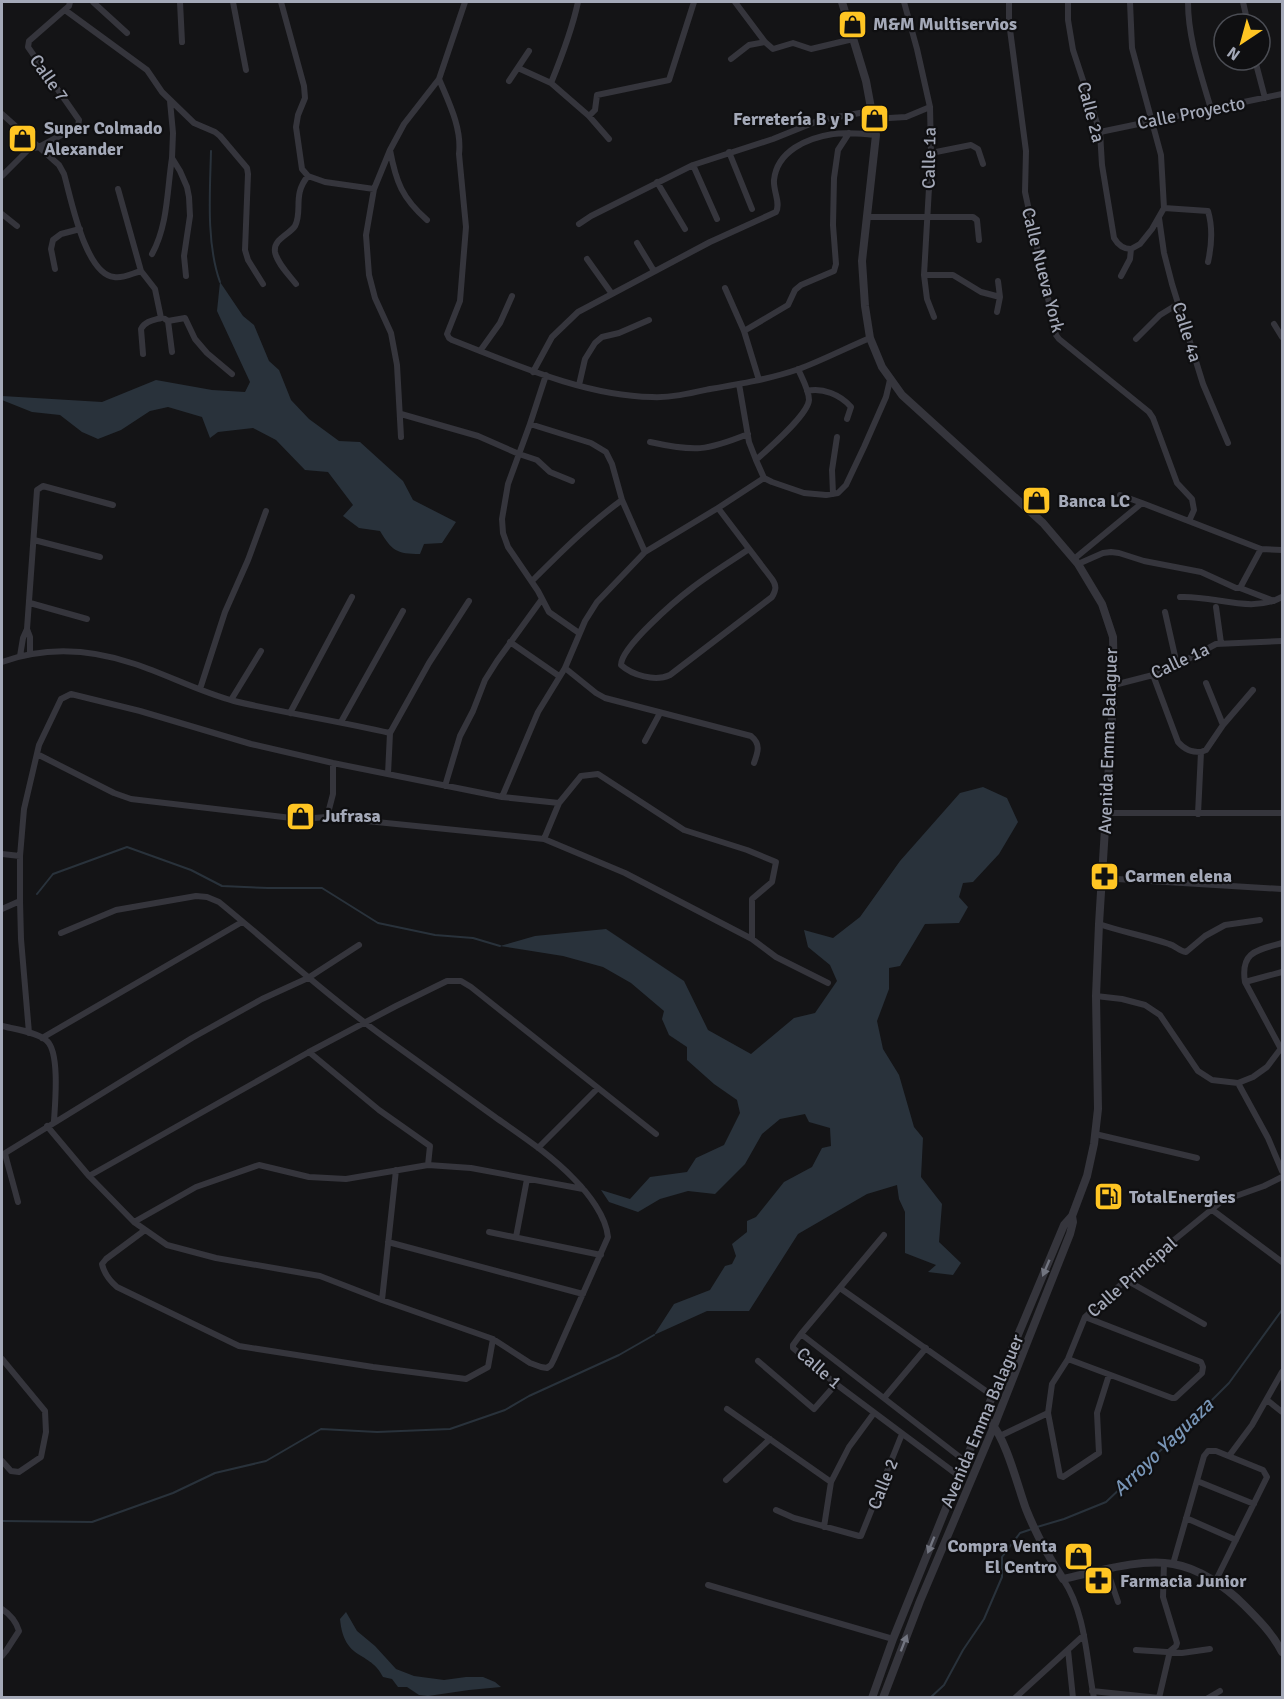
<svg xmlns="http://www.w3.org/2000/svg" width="1284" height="1699" font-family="Signika,sans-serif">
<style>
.water{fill:#29323b}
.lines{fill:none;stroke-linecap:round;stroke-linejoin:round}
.stream{stroke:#29323b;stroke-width:2}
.minor{stroke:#35353c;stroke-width:6}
.tertiary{stroke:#35353c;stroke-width:8}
.oneway{fill:#727580}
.labels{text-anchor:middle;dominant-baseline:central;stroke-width:4.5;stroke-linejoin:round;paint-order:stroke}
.poi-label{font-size:18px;font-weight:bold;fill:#a4a9b8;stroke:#0f0f11;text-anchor:start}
.street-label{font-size:18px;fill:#a4a9b8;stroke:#0f0f11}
.water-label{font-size:20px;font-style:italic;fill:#7895b6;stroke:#0f0f11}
</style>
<rect width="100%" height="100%" fill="#141416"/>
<path class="water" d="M220 282 243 316 254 325 269 361 279 370 291 400 309 419 339 441 360 442 403 481 413 500 456 522 442 543 424 544 420 554C397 554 392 551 380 531L359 528 343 516 353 505 328 472 305 470 276 440 253 428 218 432 210 438 202 417 168 407 150 411 121 430 98 439 82 432 60 415 32 412 2 400V396L102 402 156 380 212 390 245 392 250 382 217 311Z
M983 787 1007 798 1018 822 999 854 973 882 963 883 959 897 968 907 959 923 925 924 900 966 889 968V989L877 1021 883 1049 899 1075 914 1127 923 1138 921 1177 942 1204 939 1242 961 1263 953 1275 928 1272 936 1265 905 1253V1212L899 1199 897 1185 867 1194 798 1234 749 1311H707L654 1335 674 1304 710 1290 725 1266 732 1264 736 1256 732 1244 747 1232V1221L756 1217 784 1182 812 1167 822 1148 831 1146 830 1128 809 1122 805 1114 780 1119 762 1134 745 1164 715 1194 688 1191 660 1199 638 1212 609 1202 601 1190 630 1199 650 1177 687 1172 696 1158 724 1145 740 1113 737 1100 714 1084 687 1060V1047L669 1035 662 1019 664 1011 631 983 603 967 563 956 500 946 535 936 606 929 684 981 708 1030 751 1054 794 1018 815 1013 837 981 830 965 808 947 804 930 833 938 860 917 900 861 960 793Z
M346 1612 357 1631 375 1646 396 1669 414 1676 444 1680 466 1677H483L495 1682 501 1687 469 1690 428 1696 419 1695 407 1687H398L392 1679 383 1677C370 1650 344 1662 340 1619Z"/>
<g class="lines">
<path class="stream" d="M211 151C210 191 206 243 220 282
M37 894 53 874 127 847 191 870 222 886 268 888H322L378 923 435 935 473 938 500 946
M2 1521 92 1522 173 1493 215 1473 266 1461 321 1429 377 1432 450 1429 505 1410 529 1396 619 1355 654 1335
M1037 1527 1064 1519 1106 1502 1180 1432 1229 1383 1282 1310
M930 1698 944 1685 963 1650 984 1619 1002 1577V1557L1020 1533 1032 1529"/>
<path class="minor" d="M93 2 127 33
M180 2 182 42
M233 2 246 70
M281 2 304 86 305 98 298 115 296 127 302 169 308 176 325 182 374 189
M735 2 765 42 773 49 793 43 811 49 853 39
M904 2 917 49 930 107 931 153 924 275 927 299 934 317
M1009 2V22L1026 151 1025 192 1056 335 1059 339 1149 412 1153 418 1177 483 1192 499 1194 510 1189 521
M1068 2V20L1073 50 1100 132 1102 165 1114 238C1118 245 1123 249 1131 249
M1130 2 1132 48 1161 155 1164 208 1152 229 1140 244 1131 249
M1188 2C1188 39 1201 74 1211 109
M1243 2 1248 24
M65 10 147 70 162 92 194 123 215 132 220 136 247 168 248 174 245 250 248 260 263 284
M731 59 749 45 765 42
M1255 60 1265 98
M518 68 551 83 589 116 609 139
M439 79C449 103 462 128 459 154L466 227 460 301 447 334 449 338 452 340C514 364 585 396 652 397 671 398 692 393 710 389 740 384 770 379 799 369 823 360 846 348 870 338
M509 81 529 51
M551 83C562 56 572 30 578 2
M170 101 173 133 172 158 180 171 187 187 189 197 190 216 184 256 186 276
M2 114 59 165 64 174C71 198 85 274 114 277 123 279 133 273 141 271L118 189
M589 116 595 110 597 95 669 80 694 2
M872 119 906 117 930 107
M1100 132 1282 94
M390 150C396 182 402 198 427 220
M729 152 752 209
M931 153 971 145 978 149 983 164
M693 165 717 219
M2 176 29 149 39 147 78 126 79 120 28 47 29 41 69 6 70 2
M657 182 685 229
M1164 208 1208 211C1213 228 1212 244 1208 262
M2 214 17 226
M867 217H973L977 220 979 240
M1159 218 1164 253 1172 284 1203 384 1228 443
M579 224 591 216 693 165 773 139 820 120 871 111
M637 243 654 271
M152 254C168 225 167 190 172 158
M587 259 612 294
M55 269 51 249 53 240 61 234 80 229
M141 271 155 289 161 318C154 320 145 321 141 329L143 354
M924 275H953L981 292 1000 297
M1121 276 1130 259 1131 249
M296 284C289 275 277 263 275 252 273 239 289 235 295 226 303 211 292 195 308 176
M725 288 744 331 759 380
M997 312 1000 297 998 281
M165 319 168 321 172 352
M168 321 185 318 195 339 207 353 232 374
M1274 324 1282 337
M744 331 788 305 795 290 801 285 834 271 836 264 833 225 834 178 838 150 849 133
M1136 339 1160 315 1178 304
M480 351 500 323 512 296
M533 372 552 337 578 312 710 242 776 212C781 203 773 191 774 180 777 151 807 138 833 134 847 132 862 134 876 135
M546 375 530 424 508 484 502 519 503 533 508 547 538 591 549 612 579 633
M739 384 749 442 756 460C768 449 808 415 809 400 809 390 802 378 798 369
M579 385 585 359 595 343 602 337 619 333 649 320
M807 391C822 387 841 395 851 407L847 419
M401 414 478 436 519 454 537 460 550 472 572 481
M530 424 591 443 606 452 612 464 622 500 645 552
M401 437 397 365 391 333 375 298 369 275 366 235 374 189 390 150 404 124 439 79 465 2
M650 442C695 452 706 451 748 434
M756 460 764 478 772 482 804 493 826 495 838 493 846 485 864 447 886 397 890 380
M833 494 832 470 837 437
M1120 495 1142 503
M718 508 772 579C777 586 776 590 772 597L670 675C655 682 632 675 621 665 621 647 676 600 692 588 710 574 730 562 749 549
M34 540 100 557
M1074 559 1142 503 1261 549 1282 550
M1078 564 1103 553 1111 552 1119 553 1144 561 1201 572 1236 588H1240L1261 549
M532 581C561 552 589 524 622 500
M1240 588 1274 601
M1180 597C1214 595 1251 614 1282 597
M30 603 87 619
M1216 607 1221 643
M1165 612 1177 665
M27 629 30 637V654
M510 642 559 676
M20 656 23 638 27 629 37 490 43 486 113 505
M2 662C46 646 91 649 135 664 168 675 200 692 234 701 285 713 338 721 390 733L388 774
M565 668 596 693 605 698 751 736C761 744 758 752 754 763
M1153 675 1178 742C1185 750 1191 752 1201 752
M1206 683 1223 725
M1114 685 1153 675 1177 665 1216 644 1282 641
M200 689 225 612 248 560 266 511
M231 700 261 651
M290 713 352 597
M341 722 403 611
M390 733 429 663 469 601
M645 741 660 713
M1201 752 1206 750 1223 725 1253 690
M37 754 114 793 131 799 300 819 327 817 333 794V763
M445 786 460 736 473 711 485 680 497 661 542 599
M502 797 538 712 565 668 585 621 597 602 645 552 718 508 764 478
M1106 813H1282
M1198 814 1201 752
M327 817 544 839
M2 854 20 856
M1101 878 1282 889
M2 909 20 901
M1099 924C1122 932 1146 936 1169 944 1176 946 1179 951 1186 952L1205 936 1225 925 1260 920
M752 939V899L772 882 776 862 747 850 684 830 598 774 581 776 559 803 544 839 625 873 752 939 776 957 828 983
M1245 982 1282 972
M1096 996 1122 999 1145 1005 1160 1015 1198 1071 1212 1080 1238 1083 1253 1077 1267 1067 1282 1047
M2 1026C14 1029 38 1032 47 1041 60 1053 55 1104 54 1121
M29 1033 21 939 20 901V856L24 809 39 745 61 699 71 694 140 711 251 744 333 763 502 797 559 803
M42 1038 242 922
M1281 1049 1245 982C1240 951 1258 950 1282 943
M309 1052 379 1110 430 1146 428 1165
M1238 1083 1268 1138 1282 1171
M47 1126 89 1176 134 1222 167 1245 216 1258 320 1276 382 1300 493 1339 530 1363 541 1367 547 1368 551 1365 554 1359 608 1237C606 1216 588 1193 574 1179 551 1155 522 1136 495 1117 458 1090 421 1064 384 1037 326 995 274 947 219 902L207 897 196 896 116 910 61 933
M1095 1134 1197 1158
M538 1148 598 1088
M5 1154 18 1202
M2 1155 192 1038 262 999 308 978 359 945
M89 1176 309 1052 396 1006 447 981H461L471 987 656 1134
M1211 1209 1282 1262
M134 1222 196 1187 259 1165 309 1177 346 1179 428 1165 471 1168 583 1189
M145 1230 106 1259 102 1264C104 1273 110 1281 117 1287L239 1346 373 1367 466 1379 488 1367 493 1339
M489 1232 601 1255
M884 1235 801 1334 793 1345V1348L836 1384 959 1476
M516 1237 527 1179
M388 1242 583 1294
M1126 1280 1204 1324
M840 1288 993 1396
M382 1300 396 1170
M801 1334 965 1461
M2 1359 45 1411 46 1432 41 1457 19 1472 11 1471 2 1461
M1068 1359 1172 1398H1175L1202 1373 1203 1367 1201 1362 1085 1317
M758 1361 814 1409 836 1384
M884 1398 926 1348
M1267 1400 1282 1412
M727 1409 831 1482
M1048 1413 1060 1476 1063 1477 1099 1453 1097 1413 1109 1375
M1000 1436 1048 1413 1052 1384 1068 1359 1085 1317 1136 1271 1222 1201 1264 1186 1282 1177
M1229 1456 1252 1425 1282 1372
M726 1480 770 1439
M1197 1481 1254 1504
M776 1510 794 1518 859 1536H861L902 1434
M1186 1518 1236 1540
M824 1527 831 1482 849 1447 874 1413
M1173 1564 1204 1456 1208 1451H1216L1263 1470 1267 1477 1215 1582
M1107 1570 1118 1602
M1063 1579C1086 1614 1086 1657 1094 1698
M708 1585 893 1639
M2 1609C11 1615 16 1621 19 1631L6 1651 2 1656
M1068 1650 1073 1698
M1136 1650 1182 1653 1210 1649
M1092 1691 1159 1698 1170 1651 1176 1646 1177 1643 1163 1597 1164 1563
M1015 1698 1084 1635
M1208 1698 1220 1691"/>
<path class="tertiary" d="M842 2 866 81 876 135 862 261 865 306 870 338 882 367 902 395 1043 523 1078 564 1102 604 1113 637 1114 685 1099 924 1096 996 1098 1109 1094 1144 1087 1176 1072 1216 1073 1222 1070 1234 994 1426 920 1601 883 1698
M991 1423C1006 1439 1018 1487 1026 1509 1036 1534 1048 1556 1063 1579 1096 1572 1140 1558 1173 1564 1199 1568 1226 1587 1244 1605 1258 1619 1273 1634 1282 1652
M872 1698 893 1639 959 1476 1064 1225 1072 1216"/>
</g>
<defs><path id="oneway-solid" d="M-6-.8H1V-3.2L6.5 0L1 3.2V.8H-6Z" transform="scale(1.5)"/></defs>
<g class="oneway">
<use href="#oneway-solid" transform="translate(1046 1268) rotate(113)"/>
<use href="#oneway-solid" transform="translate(931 1545) rotate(112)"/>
<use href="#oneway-solid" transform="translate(904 1643) rotate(-69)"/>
</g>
<defs>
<symbol id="shop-square" viewBox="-11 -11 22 22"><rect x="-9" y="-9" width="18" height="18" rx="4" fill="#ffc523" stroke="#0f0f11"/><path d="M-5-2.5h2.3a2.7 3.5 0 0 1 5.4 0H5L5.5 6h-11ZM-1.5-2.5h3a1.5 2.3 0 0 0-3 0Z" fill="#111"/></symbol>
<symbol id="pharmacy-square" viewBox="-11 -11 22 22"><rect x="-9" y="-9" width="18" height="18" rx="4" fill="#ffc523" stroke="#0f0f11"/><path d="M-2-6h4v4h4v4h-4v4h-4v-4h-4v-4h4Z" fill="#111"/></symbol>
<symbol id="fuel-square" viewBox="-11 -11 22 22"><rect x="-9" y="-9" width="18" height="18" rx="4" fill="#ffc523" stroke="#0f0f11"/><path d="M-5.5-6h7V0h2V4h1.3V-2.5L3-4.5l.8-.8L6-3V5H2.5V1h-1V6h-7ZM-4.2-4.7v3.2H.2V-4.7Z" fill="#111"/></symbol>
</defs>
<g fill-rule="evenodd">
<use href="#shop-square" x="836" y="8" width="33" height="33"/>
<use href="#shop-square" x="858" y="102" width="33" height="33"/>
<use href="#shop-square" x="6" y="122" width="33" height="33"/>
<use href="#shop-square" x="1020" y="484" width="33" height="33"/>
<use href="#shop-square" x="284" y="800" width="33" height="33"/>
<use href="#pharmacy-square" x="1088" y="860" width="33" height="33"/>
<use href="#fuel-square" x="1092" y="1180" width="33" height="33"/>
<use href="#shop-square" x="1062" y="1540" width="33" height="33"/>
<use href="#pharmacy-square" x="1082" y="1564" width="33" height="33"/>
</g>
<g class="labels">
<g class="poi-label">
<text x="873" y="24">M&amp;M Multiservios</text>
<text x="854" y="119" text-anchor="end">Ferretería B y P</text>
<text x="44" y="128">Super Colmado<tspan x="44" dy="21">Alexander</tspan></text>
<text x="1058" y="501">Banca LC</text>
<text x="322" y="816">Jufrasa</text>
<text x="1125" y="876">Carmen elena</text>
<text x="1129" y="1197">TotalEnergies</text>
<text x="1057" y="1546" text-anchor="end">Compra Venta<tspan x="1057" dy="21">El Centro</tspan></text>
<text x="1120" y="1581">Farmacia Junior</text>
</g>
<g class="street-label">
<text transform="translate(49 78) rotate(55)">Calle 7</text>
<text transform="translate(1091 112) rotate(75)">Calle 2a</text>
<text transform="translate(1191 113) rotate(-11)">Calle Proyecto</text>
<text transform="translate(929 158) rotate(-89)">Calle 1a</text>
<text transform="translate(1043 270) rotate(76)">Calle Nueva York</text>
<text transform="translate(1187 332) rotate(73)">Calle 4a</text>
<text transform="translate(1180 661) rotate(-25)">Calle 1a</text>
<text transform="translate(1108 741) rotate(-88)">Avenida Emma Balaguer</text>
<text transform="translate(1132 1277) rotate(-41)">Calle Principal</text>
<text transform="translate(819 1368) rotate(41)">Calle 1</text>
<text transform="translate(982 1421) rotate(-67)">Avenida Emma Balaguer</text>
<text transform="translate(883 1484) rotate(-68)">Calle 2</text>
</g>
<g class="water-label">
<text transform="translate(1163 1447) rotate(-44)">Arroyo Yaguaza</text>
</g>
</g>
<rect width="1284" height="1699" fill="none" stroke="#a4a9b8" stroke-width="6"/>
<g transform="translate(1242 42) rotate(216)"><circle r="28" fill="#0f0f11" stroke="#4b4d54" stroke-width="1.5"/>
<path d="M0-4.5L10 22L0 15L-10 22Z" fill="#ffc523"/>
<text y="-9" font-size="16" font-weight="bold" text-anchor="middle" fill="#a4a9b8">N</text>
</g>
</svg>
